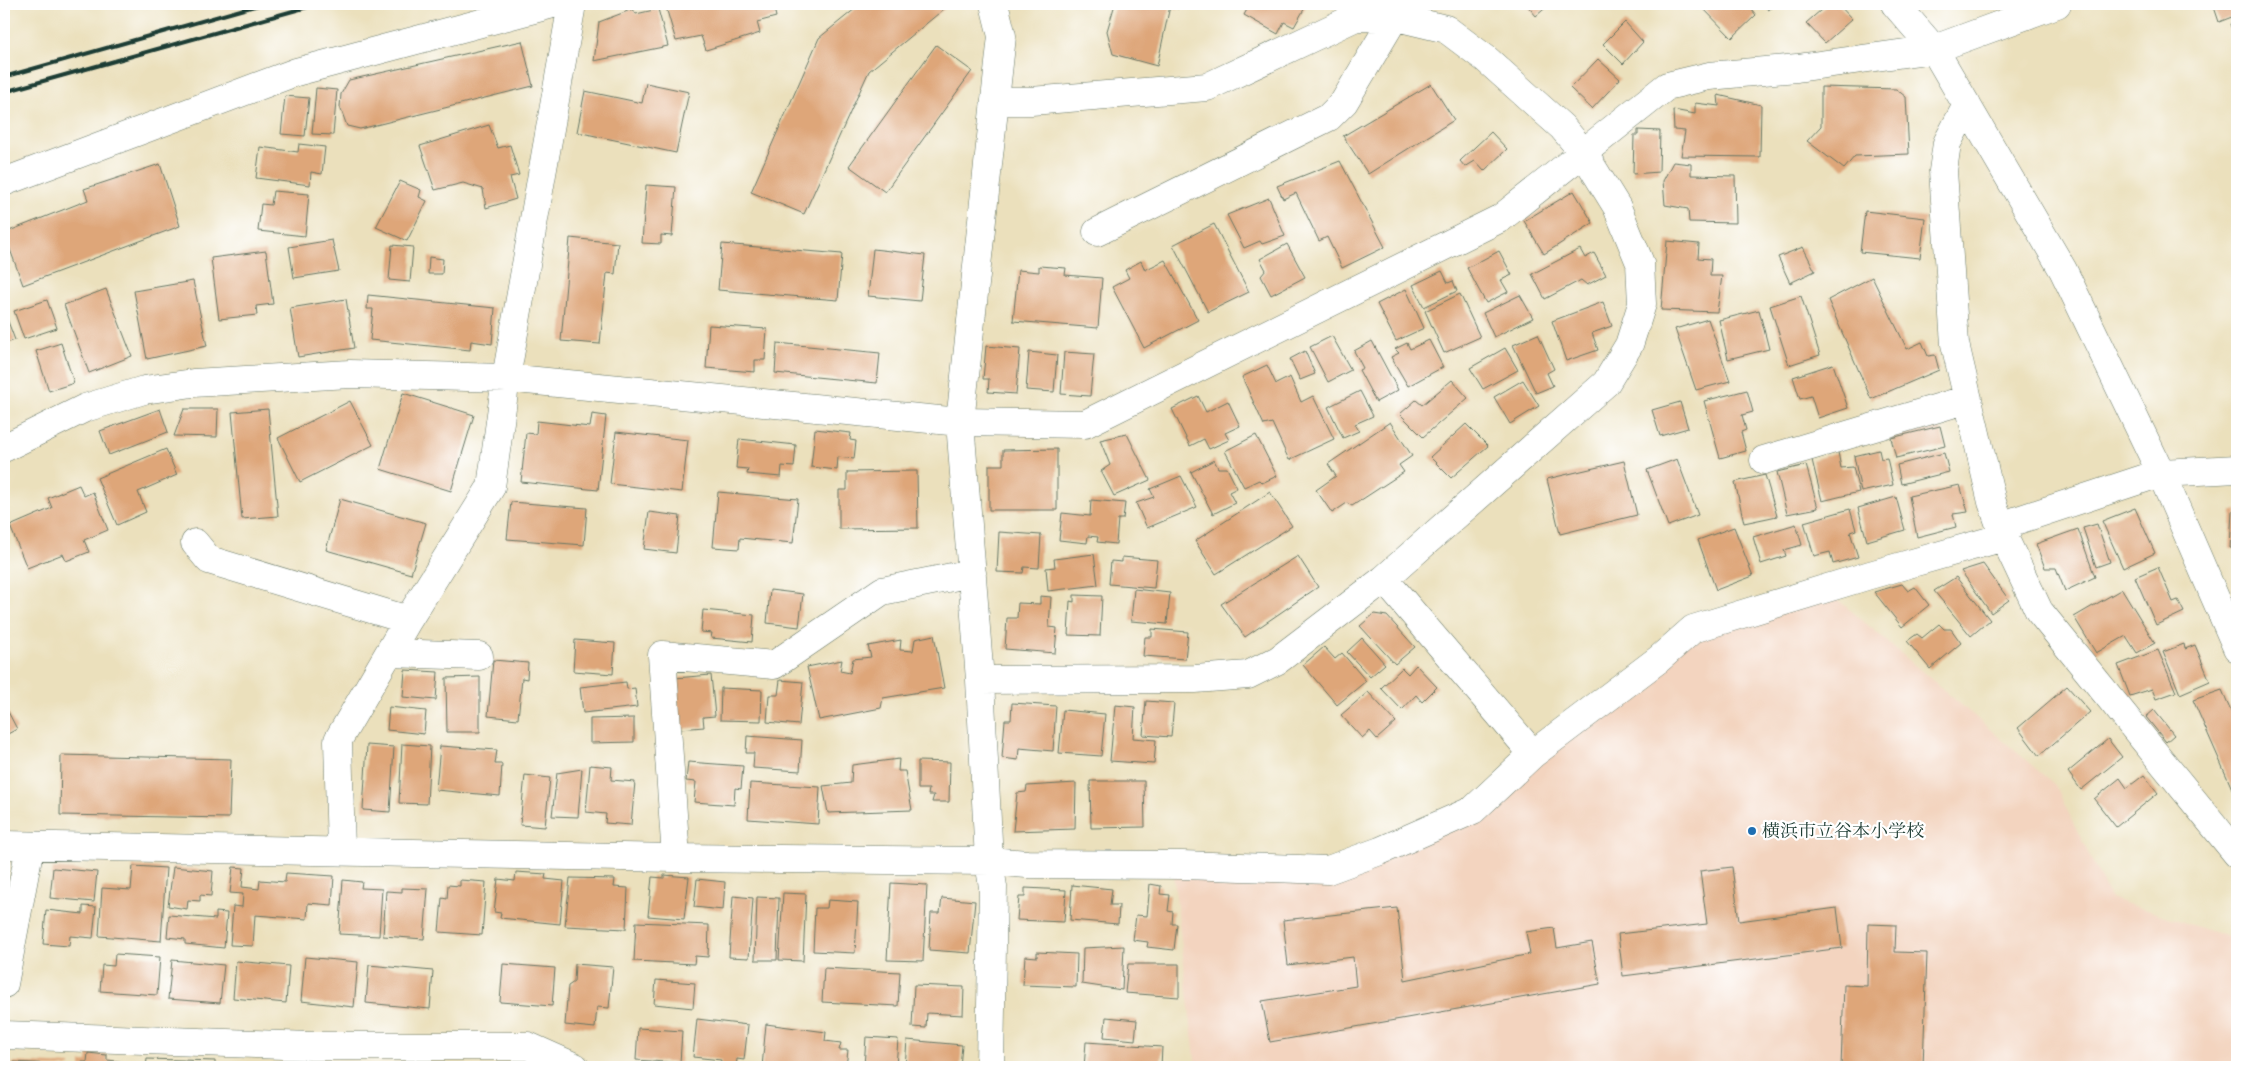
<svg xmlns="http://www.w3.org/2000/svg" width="2241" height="1071" font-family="Alegreya,'Noto Serif JP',serif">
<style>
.built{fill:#f3d4bf}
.building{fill:#dea679}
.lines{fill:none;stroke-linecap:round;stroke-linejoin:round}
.minor-casing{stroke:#667664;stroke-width:29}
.minor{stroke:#fff;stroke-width:28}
.rail{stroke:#1f3d34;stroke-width:4}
.poi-dot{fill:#1f6fb2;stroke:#fff;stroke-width:2}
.labels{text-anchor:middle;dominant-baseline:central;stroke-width:4.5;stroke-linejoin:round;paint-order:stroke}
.poi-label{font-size:18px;fill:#1f3d34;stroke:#fff;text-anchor:start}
</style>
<rect width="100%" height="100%" fill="#fff"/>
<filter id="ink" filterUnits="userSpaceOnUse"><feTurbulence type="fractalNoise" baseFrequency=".02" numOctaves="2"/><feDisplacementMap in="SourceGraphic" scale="10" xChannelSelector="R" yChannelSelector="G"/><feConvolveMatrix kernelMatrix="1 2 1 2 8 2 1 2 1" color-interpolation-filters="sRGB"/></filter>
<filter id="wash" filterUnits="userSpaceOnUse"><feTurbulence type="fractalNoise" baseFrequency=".0096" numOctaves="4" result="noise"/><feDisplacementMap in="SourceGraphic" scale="20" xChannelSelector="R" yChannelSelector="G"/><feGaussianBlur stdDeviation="1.12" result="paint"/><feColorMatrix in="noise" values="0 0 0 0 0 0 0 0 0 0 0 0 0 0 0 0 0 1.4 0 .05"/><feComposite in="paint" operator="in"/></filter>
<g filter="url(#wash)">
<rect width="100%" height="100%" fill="#ebe0bc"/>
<path class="built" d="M1836 598 2055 785 2110 898 2237 940V1067H1196L1173 871 1328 870 1473 810 1693 629Z"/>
<g id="blocks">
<path class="building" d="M665 4H773L776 17 757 22 760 33 706 50 701 36 676 41Z
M861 4H950L869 71 804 214 751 192 819 38Z
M1115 4H1179L1178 9 1170 6 1157 66 1113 54 1107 31Z
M1250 4H1307L1294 27 1284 22 1278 34 1244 15Z
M1526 4H1550L1536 16Z
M1699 4H1747L1756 15 1732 38Z
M1763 4H1776L1768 10Z
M1828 4H1838L1852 19 1825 43 1806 23Z
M2213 4H2237V15L2219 22Z
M633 9 636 14 658 9 668 46 594 61 599 22Z
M2237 21V44L2230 24Z
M1625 22 1643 42 1623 64 1603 44Z
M522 41 533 86 360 129 347 126 340 107 341 94 349 80Z
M936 45 972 71 885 192 849 166Z
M1598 59 1620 79 1592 109 1570 88Z
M646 83 689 92 676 153 577 132 585 91 642 103Z
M1431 84 1454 120 1368 174 1343 136Z
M1821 87 1896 89 1906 97 1909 154 1855 156 1844 169 1807 141 1821 126Z
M316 88 337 90 333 135 312 134Z
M1718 95 1761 105 1760 157 1681 156 1685 131 1674 130 1673 110 1695 114V103L1719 106Z
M285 96 309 98 305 136 281 134Z
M489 125 498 148 510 145 519 175 510 177 516 199 486 208 483 189 463 183 435 190 420 146Z
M1638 130 1660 131 1659 172 1633 174 1634 135H1638Z
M1491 132 1507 149 1484 171 1475 161 1465 167 1460 161Z
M299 144 325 147 322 174 311 172 310 185 256 178 260 147 298 152Z
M1340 161 1385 247 1342 268 1327 237 1319 241 1296 193 1283 199 1277 186Z
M1673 162 1691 164V175L1735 176 1736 223 1689 222 1688 209 1665 205 1663 181Z
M160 164 180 226 23 285 4 233 88 200 84 189Z
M400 181 421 190 419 197 427 201 407 241 376 227Z
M646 185 676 187 672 236 661 235V244L642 243Z
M273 191 309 194 305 236 258 231 261 204 271 205Z
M1574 191 1593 223 1544 254 1524 221Z
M1269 198 1285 236 1262 244 1260 241 1244 248 1227 215Z
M1865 211 1925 218 1920 258 1860 252Z
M1214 224 1249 292 1208 312 1173 245Z
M570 238 618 243 615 274 607 273 600 344 561 341Z
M332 240 339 271 294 278 289 247Z
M1667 241 1699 244 1698 258 1711 259 1710 276H1722L1717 312 1661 310Z
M722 244 842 254 838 300 718 290Z
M1287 244 1305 277 1271 295 1261 276 1266 270 1260 259Z
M392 245 413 247 410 282 389 280Z
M1803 247 1815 271 1790 283 1778 257Z
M873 249 925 255 920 301 868 296Z
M1580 249 1585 258 1594 253 1606 275 1587 285 1581 280 1545 299 1532 274Z
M266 251 273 304 256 306 257 315 219 319 211 258Z
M1499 251 1512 275 1501 280 1508 292 1486 303 1467 268Z
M429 257 443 259 442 274H428Z
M1165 260 1198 320 1144 348 1112 287 1129 278 1125 270 1141 261 1145 270Z
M1039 266 1066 268 1065 275 1102 278 1098 328 1013 321 1018 270 1039 272Z
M1442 271 1448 283 1453 281 1457 291 1424 307 1413 285Z
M1872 277 1907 349 1922 342 1928 356 1935 355 1939 370 1871 399 1828 300Z
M193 281 207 346 147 359 134 291Z
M106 289 132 356 89 373 64 305Z
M1406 289 1424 328 1396 341 1377 304Z
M1460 294 1480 337 1444 353 1425 311Z
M368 295 495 308 492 344 471 341 470 350 370 340 373 309H367Z
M1520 295 1533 318 1494 337 1483 313Z
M1801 296 1820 355 1789 365 1770 306Z
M346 299 354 348 298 357 290 308Z
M47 300 57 328 24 339 14 311Z
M1603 302 1612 326 1592 333 1598 350 1566 361 1552 321Z
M1759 310 1769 349 1728 359 1719 320Z
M4 311 15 340 4 344Z
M1708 319 1730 381 1696 390 1675 329Z
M709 325 767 329 765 360H755V372L706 368Z
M1538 334 1554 369 1547 373 1553 386 1536 393 1513 345Z
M1332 336 1351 370 1328 382 1310 347Z
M1429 340 1443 367 1408 386 1391 357 1399 353 1395 349 1407 343 1410 349Z
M1372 341 1398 390 1376 402 1359 370 1363 368 1354 351Z
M61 343 74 383 49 391 36 351Z
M777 343 880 353 877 383 775 373Z
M986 346 1020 349 1016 394 988 392 989 379H983Z
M1505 348 1518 370 1483 389 1470 368Z
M1305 351 1315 374 1300 380 1290 359Z
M1029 352 1057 355 1054 392 1026 390Z
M1064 352 1094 354 1090 396 1061 394Z
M1833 364 1848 408 1818 418 1811 396 1800 399 1793 377Z
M1267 365 1276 384 1290 377 1301 402 1313 396 1334 439 1289 460 1272 423 1264 425 1242 377Z
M1452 380 1468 398 1423 437 1400 414 1416 400 1422 405Z
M1523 380 1539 406 1510 424 1494 397Z
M1747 390 1753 412 1742 415 1746 430 1741 432 1746 451 1720 458 1704 401Z
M1360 391 1373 416 1355 424 1359 431 1343 438 1328 407Z
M403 393 474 415 451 491 380 469Z
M1198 396 1206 412 1228 401 1240 426 1225 433 1229 440 1209 449 1204 439 1190 446 1172 409Z
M350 401 373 445 300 482 278 438Z
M1680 402 1688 428 1660 436 1652 410Z
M160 409 168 432 109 455 100 431Z
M184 409H218L217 437 174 436Z
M268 409 278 516 242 519 232 412Z
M592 414 606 416 598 490 521 482 526 433 536 434 537 421 590 427Z
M1390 422 1412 456 1399 465 1404 472 1352 506 1347 503 1332 513 1316 490 1336 476 1328 464Z
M1466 424 1488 446 1451 478 1430 457Z
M1940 426 1945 446 1896 458 1891 438Z
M815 429 851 433 850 440 856 441 854 459 838 457 837 470 811 467Z
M616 432 688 440 682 492 610 484Z
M1127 434 1150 480 1114 496 1101 471 1110 465 1100 440Z
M1256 435 1277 476 1262 483 1259 480 1244 487 1225 451Z
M739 439 796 445 794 467 782 466 781 477 747 474 748 469 736 468Z
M166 449 177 475 138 492 146 512 117 525 97 478Z
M1057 449V510H989V465H1003V450Z
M1879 450 1881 459 1887 458 1893 485 1861 492 1854 456Z
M1838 452 1841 468 1853 467 1859 492 1822 501 1812 460Z
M1944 453 1949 472 1901 484 1897 465Z
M1677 459 1698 515 1668 526 1647 470Z
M1214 460 1218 468H1227L1237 488 1229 492 1235 503 1213 514 1191 472Z
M1624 461 1637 515 1560 534 1547 479Z
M1806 465 1818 508 1787 514 1777 472Z
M917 471 918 528 839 529V490H847V472Z
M1765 475 1777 516 1744 523 1735 482Z
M1181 476 1197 507 1147 528 1136 503 1154 497 1150 489Z
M79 485 84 496 93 492 108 530 84 540 89 552 66 561 63 554 27 568 10 526 52 508 48 498Z
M1960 485 1968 512 1953 514 1956 527 1917 537 1909 496Z
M718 492 798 499 793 543 740 538 739 549 713 547Z
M1270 492 1292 526 1216 574 1195 541Z
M1896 497 1905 530 1867 541 1858 508Z
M340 499 426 523 411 574 326 550Z
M1091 500 1125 503 1123 519H1118L1116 544 1097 542 1098 537 1088 536 1087 543 1059 540 1062 513 1090 516Z
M511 502 587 508 584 545 507 539Z
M2135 508 2155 553 2123 568 2102 521Z
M1850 509 1856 530 1850 532 1858 557 1833 564 1830 552 1814 556 1804 522Z
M2232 511H2237V548H2230Z
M649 512 680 516 676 553 644 549Z
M1796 524 1802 545 1784 550 1786 556 1761 564 1753 537Z
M2097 524 2110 562 2096 567 2083 528Z
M1734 527 1753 576 1716 590 1698 540Z
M2078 529 2095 577 2065 591 2056 568H2045L2036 544Z
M999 532 1041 535 1039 568 1024 567 1023 573 997 572Z
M1094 554 1098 585 1048 591 1046 568 1055 567 1054 559Z
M1298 556 1318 587 1245 637 1221 604Z
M1122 557 1157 560 1154 588 1109 584 1111 561 1122 562Z
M1983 564 2009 600 1991 613 1961 571Z
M2158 567 2173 602 2178 600 2184 612 2156 625 2135 577Z
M1956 577 1990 620 1971 636 1934 591Z
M1902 584 1908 591 1915 587 1929 605 1902 627 1874 592Z
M1134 589 1170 593 1167 624 1131 621Z
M2122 589 2155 643 2137 653 2126 636 2096 653 2074 617Z
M770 590 803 594 799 627 767 623Z
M1074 595 1102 596 1100 636 1068 635 1070 601 1074 602Z
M1040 596 1051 597 1049 627 1057 628 1055 653 1005 649 1007 618H1017L1018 603 1040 604Z
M703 610 754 615 752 642 711 638 712 633 701 632Z
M1374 614 1387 616 1415 647 1395 664 1360 626Z
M1939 624 1944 629H1951L1961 643 1930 669 1907 641 1917 634 1922 638Z
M1152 629 1188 632 1185 659 1143 656 1145 637H1152Z
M934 635 944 688 883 698 881 708 819 720 807 667 842 660 840 671 850 673 853 659 871 657 868 646 901 640 900 650 913 651 915 639Z
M1362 638 1385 664 1370 677 1347 652Z
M575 640 615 643 613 674 573 671Z
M2184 644 2185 649 2195 645 2210 681 2180 694 2163 652Z
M1324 647 1335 659 1342 653 1366 681 1337 705 1303 665Z
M2158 650 2176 692 2156 699 2152 689 2130 696 2118 665Z
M493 660 528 663 527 679 522 678 518 719 488 716Z
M1416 665 1437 687 1422 702 1416 695 1402 710 1381 688 1402 668 1408 674Z
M405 670 438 672 436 700 403 697Z
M711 675 715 716 703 717 704 727 680 729 675 678Z
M480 677V732H447L446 678Z
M780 680 803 682 799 725 767 722 769 695H778Z
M626 682 627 689 635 688 637 707 583 713 580 687Z
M2067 686 2090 712 2039 756 2018 728Z
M721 688 762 690 761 721 720 720Z
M2222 690 2237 724V800L2193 700Z
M1368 692 1396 722 1377 739 1370 731 1362 738 1341 715Z
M1146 701 1174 703 1171 737 1143 735Z
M1012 703 1056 706 1053 751 1019 748 1018 760 1002 758 1005 720H1011Z
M4 704 17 729 4 736Z
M1115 705 1135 707 1133 738 1156 740 1154 764 1110 761Z
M389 707 426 711 424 734 387 730Z
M1063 710 1105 714 1101 756 1059 753Z
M2154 710 2174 735 2166 742 2146 717Z
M634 718V742L590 743V719Z
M747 736 802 740 800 771 753 768 754 753H746Z
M2108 739 2122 757 2081 790 2068 772Z
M402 744 430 746 427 804 399 803Z
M367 745 394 747 390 812 363 810Z
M440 746 497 750 495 764H502L500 796 436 790Z
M61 755 231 759 229 818 60 815Z
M899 759 898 771H905L912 810 828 813 823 786 851 783 852 765Z
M918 761 950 762 949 802H932L934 795H928L929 789H918Z
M688 762 743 766 741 789 735 788 734 805 694 802 696 782 686 781Z
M590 765 612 767 611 780 635 782 631 825 605 823 606 814 586 812Z
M582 769 578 817 552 816 557 773Z
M525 775 550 778 545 827 520 825Z
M2144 775 2158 793 2116 827 2094 799 2120 778 2127 788Z
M1090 781H1144L1145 827 1091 828Z
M750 783 820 787 818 824 748 819Z
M1076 783 1075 829 1013 831 1017 793 1026 792 1027 786Z
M133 866 166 868 161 941 99 936 102 888 131 890Z
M173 867 213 871 211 896 200 895V901L188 900 187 909 168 906Z
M233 867 244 868 242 887 259 889 260 880 285 882 286 873 334 876 332 905 308 903 307 919 255 915 253 946 230 945 233 906 242 907 243 894 230 893Z
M1732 867 1739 921 1837 908 1842 948 1623 976 1618 934 1707 924 1700 871Z
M53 868 97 872 94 902 50 898Z
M516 872 546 874 545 879 564 881 560 924 500 918 501 913 494 912 498 879 515 881Z
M664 875 689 877 684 919 648 916 652 877 664 878Z
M570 878 615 879 614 887 628 888 626 929 565 926Z
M697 879 725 882 723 910 694 907Z
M343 880 362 882 361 888 382 889 379 936 339 934Z
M460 880 486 882 482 935 439 932 442 898 447 899 448 885 460 886Z
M891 883 927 885 923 961 887 960Z
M1150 884 1161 886 1160 894 1170 895 1168 911 1173 912 1172 924H1177L1174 950 1147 947 1148 942 1133 940 1136 915 1147 916Z
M1072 885 1112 889 1110 905H1119L1118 924 1070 920Z
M402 888 428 889 424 939 383 936 386 891 402 892Z
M1025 888 1066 890 1064 922 1017 920 1019 897H1025Z
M783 893 806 894 803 961 779 960Z
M733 896 753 898 749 958 729 957Z
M757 897 779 898 777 960H755Z
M942 898 975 901 970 953 929 950 931 913H940Z
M828 900 858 902 855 953 813 951 815 908H827Z
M83 906 96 907 93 938 70 936 69 946 43 944 46 910 83 914Z
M1397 908 1405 980 1530 954 1526 932 1554 928 1557 948 1592 942 1600 984 1270 1042 1262 1001 1356 986 1353 957 1288 965 1283 920Z
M216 912 227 913 224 948 185 944V939L167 937 169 915 216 919Z
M636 922 709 925 708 957 695 956 694 964 634 961Z
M1868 924 1896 925 1895 952 1927 953 1923 1067H1841L1844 985 1867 986Z
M1124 946 1122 990 1082 984 1083 948Z
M1037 952 1077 954 1076 987 1023 985 1025 956 1037 957Z
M115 954 160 957 157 995 100 991 102 965 114 966Z
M305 957 358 962 354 1007 301 1001Z
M172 960 224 965 220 1003 168 999Z
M236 961 289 966 286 1003 233 998Z
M503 964 555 968 552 1006 500 1002Z
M575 964 613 967 609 1008 597 1007 595 1028 565 1025 568 986 574 982Z
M1128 964H1179V997L1125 993Z
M369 965 433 971 430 1009 366 1003Z
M824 968 900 972 898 1006 822 1002Z
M656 980 695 983 693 1008 654 1004Z
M914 985 964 987 963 1015 927 1013 926 1028 912 1027Z
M1106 1017 1137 1020 1135 1040 1104 1037Z
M697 1019 748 1025 744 1060 737 1059 736 1067H720L721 1060 693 1057Z
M766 1024 826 1032 825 1041 841 1043 839 1050H848L846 1067H762Z
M638 1028 682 1031 680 1063 636 1060Z
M866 1037 898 1039 896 1067H864Z
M907 1040 962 1045 960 1067H905Z
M1086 1042 1162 1047 1161 1067H1084Z
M88 1053 107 1055V1060L137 1063 136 1067H81V1062H87Z
M147 1059 215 1061V1067H146Z
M13 1062 70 1065V1067H13Z"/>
</g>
</g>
<g filter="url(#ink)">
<use href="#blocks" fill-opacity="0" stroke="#667664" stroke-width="1"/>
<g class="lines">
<defs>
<path id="minor" d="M1895 4 1934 49 2063 270 2161 473 2237 648
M1967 105 1947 143 1943 171 1955 344 1992 502 2004 537 2039 611 2237 854
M4 182 296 72 553 4
M1097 232 1329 117 1344 102 1394 18
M4 448 85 408 144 390 193 383 350 374 506 378 960 422 1085 424 1501 218 1667 86 1709 76 1797 68 1934 49 2057 4
M1764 460 1968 399
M195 543 209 560 408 620
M1384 579 1533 754
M390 653 479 656
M980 680 1195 679 1248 675 1278 660 1384 579 1606 383 1629 345 1642 304 1640 263 1617 207 1583 152 1562 127 1486 59 1446 29 1400 18 1356 17 1207 87 1031 101H996
M4 845 676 858 989 861 1027 864 1182 865 1328 870 1380 851 1473 810 1533 754 1659 659 1693 629 1870 575 2004 537 2012 522 2161 473 2237 469
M341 851 338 740 408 620 491 487 506 378 572 4
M676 858 662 655 774 665 882 591 972 573
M4 984 30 846
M4 1035 311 1046H528L575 1067
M990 1067 993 887 989 861 980 680 960 422 1002 36 994 4"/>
</defs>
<use href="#minor" class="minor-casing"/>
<use href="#minor" class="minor"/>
<path class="rail" d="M4 77 262 4
M4 92 318 4"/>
</g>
</g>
<circle class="poi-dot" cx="1752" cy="831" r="5"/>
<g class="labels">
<g class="poi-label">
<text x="1762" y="831">横浜市立谷本小学校</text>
</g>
</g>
<rect width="2241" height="1071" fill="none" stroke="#fff" stroke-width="20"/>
</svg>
